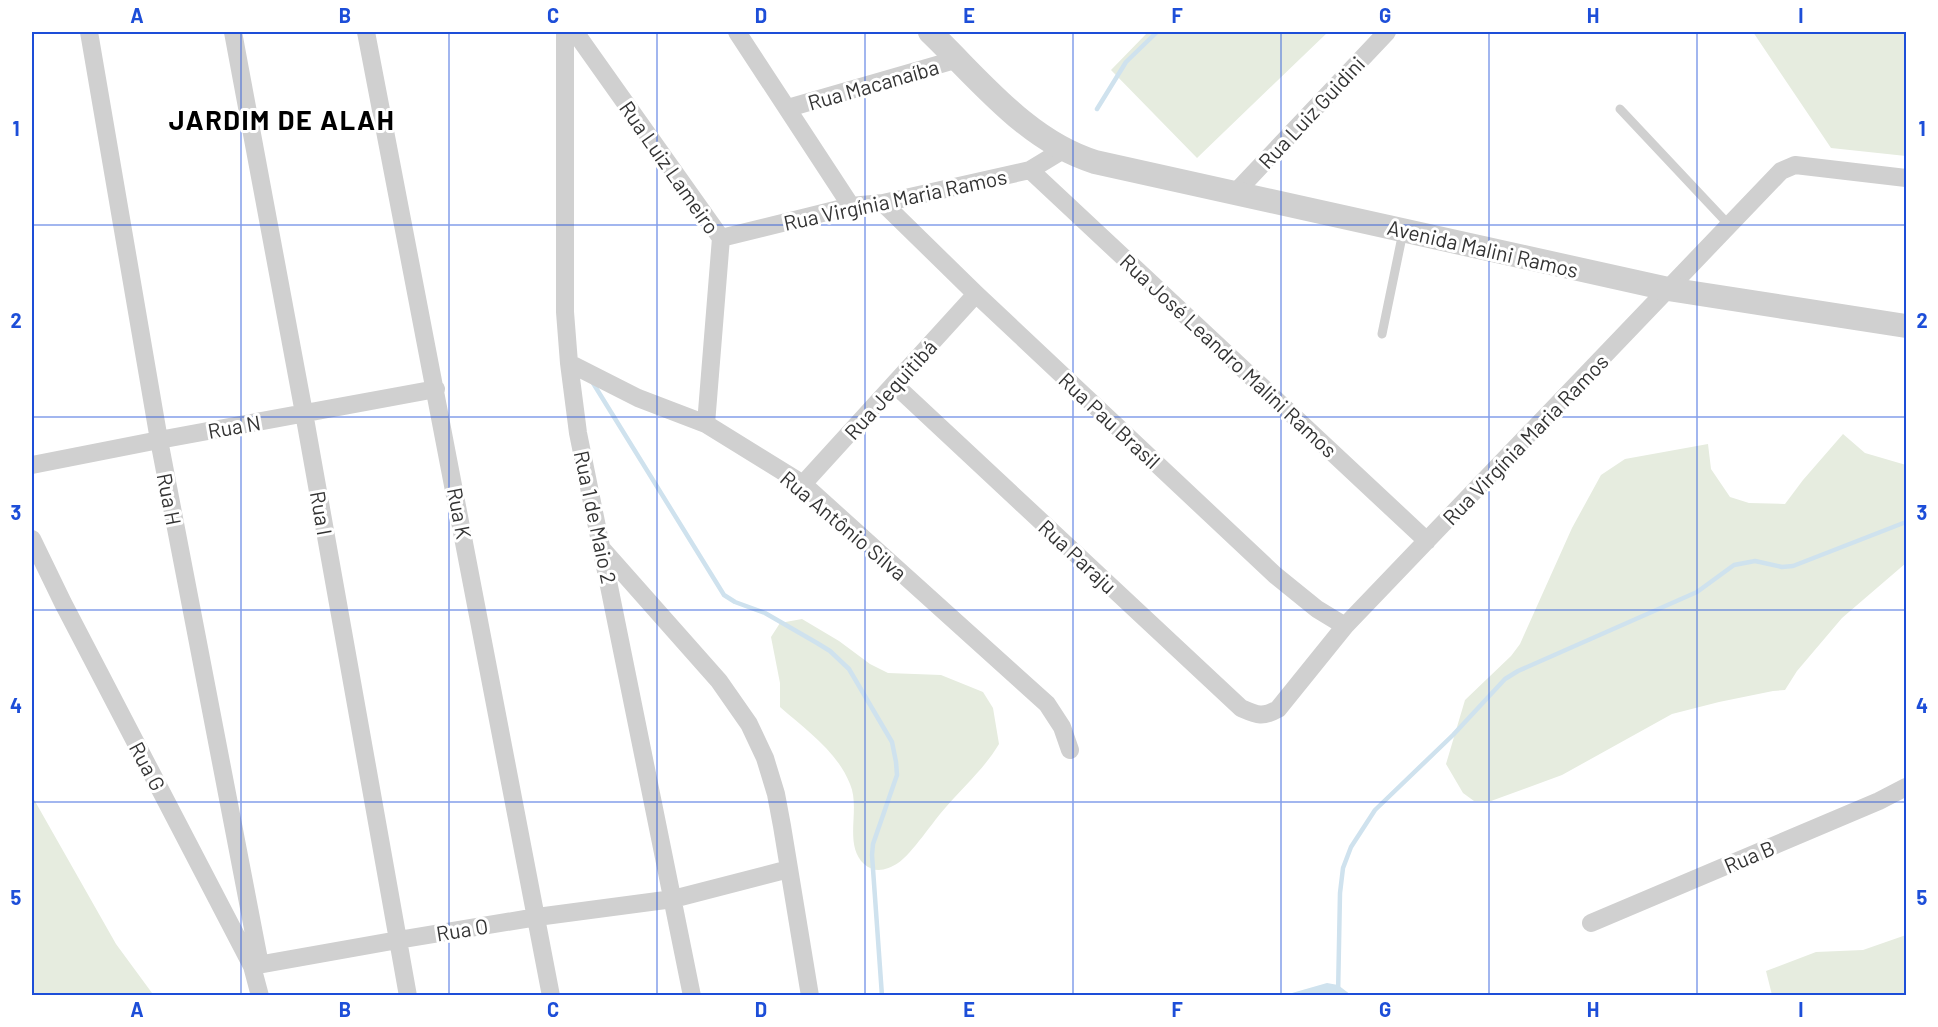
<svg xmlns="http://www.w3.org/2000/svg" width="1938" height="1027" font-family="Barlow,sans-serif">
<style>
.green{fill:#e6ecdf}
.water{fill:#cfe2ee}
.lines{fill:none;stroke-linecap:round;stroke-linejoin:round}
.stream{stroke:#cfe2ee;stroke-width:4.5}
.service{stroke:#d0d0d0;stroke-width:9}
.minor{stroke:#d0d0d0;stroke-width:18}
.tertiary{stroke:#d0d0d0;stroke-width:24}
.grid{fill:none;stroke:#1d4ed8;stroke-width:1.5;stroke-opacity:0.55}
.labels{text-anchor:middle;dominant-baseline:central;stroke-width:6;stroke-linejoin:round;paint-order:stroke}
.street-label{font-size:21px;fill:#333;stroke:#fff}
.district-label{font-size:27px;font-weight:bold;letter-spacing:1.5px;fill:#000;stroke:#fff}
.neatline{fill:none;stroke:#1d4ed8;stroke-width:2}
.grid-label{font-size:20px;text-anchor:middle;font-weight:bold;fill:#1d4ed8}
</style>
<rect width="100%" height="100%" fill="#fff"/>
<path class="green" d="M1148 32H1328L1197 158 1111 70Z
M1753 32H1906V156L1831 148Z
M1843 434 1865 453 1906 465V563L1842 618 1797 671 1785 690 1773 691 1719 702 1672 714 1562 775 1491 801H1474L1463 793 1446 764 1465 700 1511 656 1520 644 1572 528 1601 475 1625 459 1708 444 1711 469 1730 497 1749 503 1785 504 1803 480Z
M802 619 839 641 870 664 888 673 941 675 983 692 993 708 999 744C984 769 964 786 946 807 934 820 911 855 898 863 887 870 875 874 864 864 843 844 861 809 850 784 837 751 806 730 780 707V683L771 637 780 623Z
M32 796 116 944 152 993 156 995H32Z
M1906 935V995H1772L1766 971 1816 952 1863 950Z"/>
<path class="water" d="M1327 983 1338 985 1351 995H1182L1292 993Z"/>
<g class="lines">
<path class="stream" d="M1097 109 1126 62 1157 32
M593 383 724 595 735 602 765 613 817 643 830 651 849 669 892 742 896 762 897 775 873 844 872 855 882 996
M1338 996 1340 893 1343 868 1351 847 1375 810 1453 735 1505 679 1518 671 1697 592 1734 565 1755 561 1782 567 1793 566 1906 522"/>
<path class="service" d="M1620 109 1730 226
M1382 334 1403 232"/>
<path class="minor" d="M89 32 159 440 260 965
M233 32 304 413 408 996
M366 32 551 996
M565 32V312L569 363 578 433 692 996
M575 32 721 238 706 424
M737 32 851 206
M788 108 958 59
M1030 170 1427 541
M1236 192 1387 32
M883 203 976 294 1275 575 1317 609 1345 626
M721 238 851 206 883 203 1030 170 1063 150
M569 363 638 398 706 424 803 484 1047 704 1062 727 1070 750
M895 385 1241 708C1257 715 1262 718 1278 709L1345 626 1781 171 1795 165 1906 178
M32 465 159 440 436 389
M803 484 976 294
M32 539 63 603 252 966 260 996
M603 550 719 681 749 724 765 758 776 794 782 826 810 996
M1591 923 1879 801 1906 787
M252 966 398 940 537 917 673 899 789 869"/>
<path class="tertiary" d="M930 32C980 80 1027 141 1095 162L1668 289 1906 326"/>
</g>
<path class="grid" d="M241 32V996M449 32V996M657 32V996M865 32V996M1073 32V996M1281 32V996M1489 32V996M1697 32V996M32 225H1906M32 417H1906M32 610H1906M32 802H1906"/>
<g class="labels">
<g class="street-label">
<text transform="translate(873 84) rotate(-16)">Rua Macanaíba</text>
<text transform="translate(1311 112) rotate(-47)">Rua Luiz Guidini</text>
<text transform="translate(670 167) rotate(55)">Rua Luiz Lameiro</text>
<text transform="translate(895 199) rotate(-12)">Rua Virgínia Maria Ramos</text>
<text transform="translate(1483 248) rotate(13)">Avenida Malini Ramos</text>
<text transform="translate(1229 355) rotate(43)">Rua José Leandro Malini Ramos</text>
<text transform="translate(890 389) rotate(-48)">Rua Jequitibá</text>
<text transform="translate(1110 420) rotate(43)">Rua Pau Brasil</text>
<text transform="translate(234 426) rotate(-10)">Rua N</text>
<text transform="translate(1525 439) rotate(-46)">Rua Virgínia Maria Ramos</text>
<text transform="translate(170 499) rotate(79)">Rua H</text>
<text transform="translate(322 513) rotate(80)">Rua I</text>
<text transform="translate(460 513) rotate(79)">Rua K</text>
<text transform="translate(596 517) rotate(78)">Rua 1 de Maio 2</text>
<text transform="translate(844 525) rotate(40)">Rua Antônio Silva</text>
<text transform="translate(1078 556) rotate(43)">Rua Paraju</text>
<text transform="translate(148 766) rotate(62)">Rua G</text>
<text transform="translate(1749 856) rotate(-23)">Rua B</text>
<text transform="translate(462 929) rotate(-9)">Rua O</text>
</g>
<g class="district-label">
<text x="282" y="119">JARDIM DE ALAH</text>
</g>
</g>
<rect width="1938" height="1027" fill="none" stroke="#ffffff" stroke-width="66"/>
<rect x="33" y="33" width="1872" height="961" class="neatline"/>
<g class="grid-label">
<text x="137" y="23">A</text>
<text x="345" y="23">B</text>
<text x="553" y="23">C</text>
<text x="761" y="23">D</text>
<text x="969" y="23">E</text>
<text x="1177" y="23">F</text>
<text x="1385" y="23">G</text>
<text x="1593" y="23">H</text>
<text x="1801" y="23">I</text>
<text x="16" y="136">1</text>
<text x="1922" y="136">1</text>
<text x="16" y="328">2</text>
<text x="1922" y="328">2</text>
<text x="16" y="520">3</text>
<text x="1922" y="520">3</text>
<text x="16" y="713">4</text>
<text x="1922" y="713">4</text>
<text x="16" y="905">5</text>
<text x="1922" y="905">5</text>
<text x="137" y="1017">A</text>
<text x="345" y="1017">B</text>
<text x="553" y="1017">C</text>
<text x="761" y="1017">D</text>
<text x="969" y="1017">E</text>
<text x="1177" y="1017">F</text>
<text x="1385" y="1017">G</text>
<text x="1593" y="1017">H</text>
<text x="1801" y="1017">I</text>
</g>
</svg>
